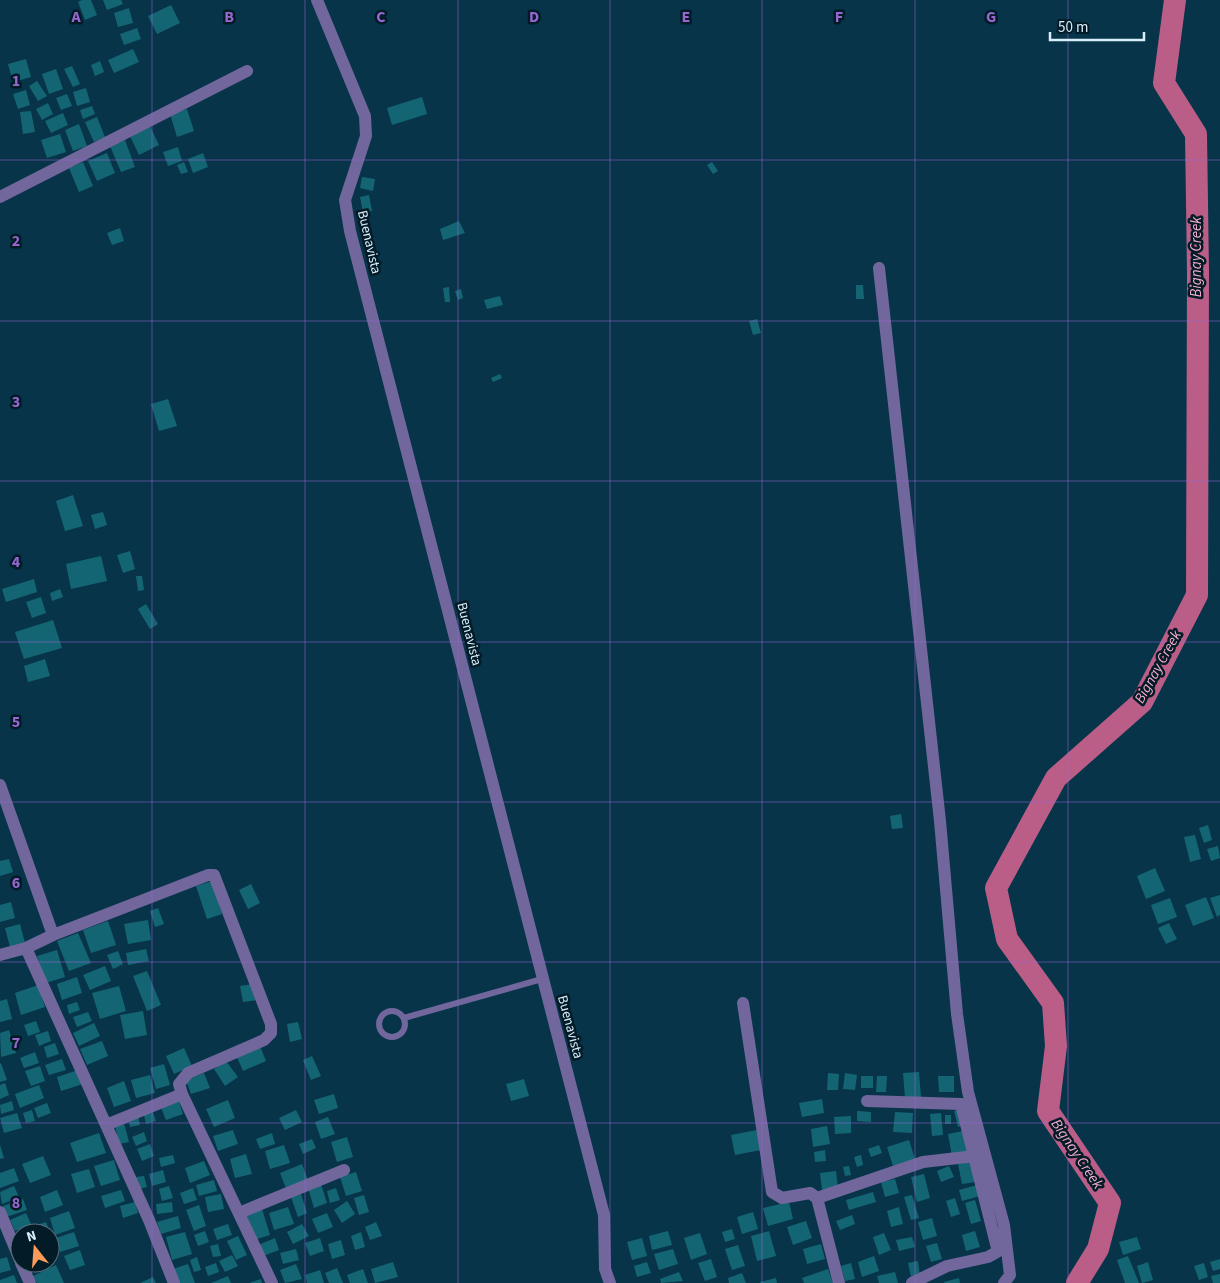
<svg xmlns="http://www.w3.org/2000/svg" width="1220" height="1283" font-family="'Source Sans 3',sans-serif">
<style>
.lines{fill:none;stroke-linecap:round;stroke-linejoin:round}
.river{stroke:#ba5e88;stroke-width:22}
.building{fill:#146574}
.service{stroke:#72679d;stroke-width:6}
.minor{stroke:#72679d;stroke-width:12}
.tertiary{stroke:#72679d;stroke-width:12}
.grid{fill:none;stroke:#9766d1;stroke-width:1;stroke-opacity:0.55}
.labels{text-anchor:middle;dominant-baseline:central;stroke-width:5;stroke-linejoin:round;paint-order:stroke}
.street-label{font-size:14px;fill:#d8eefb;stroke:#021b27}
.water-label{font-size:15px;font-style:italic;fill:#f7adcb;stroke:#021b27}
.grid-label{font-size:16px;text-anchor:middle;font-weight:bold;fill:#9766d1;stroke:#021b27;stroke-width:5;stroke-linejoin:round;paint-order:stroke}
</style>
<rect width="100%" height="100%" fill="#073449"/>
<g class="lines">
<path class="river" d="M1077 1283 1098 1249 1110 1203 1048 1111 1056 1046 1053 1003 1007 939 996 888 1056 778 1142 702 1197 595 1198 272 1196 134 1164 83 1175 0"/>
</g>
<path class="building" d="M82 0H91L97 15 85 20 78 2Z
M103 0H121L123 4 107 10Z
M171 5 180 23 157 34 148 16Z
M129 8 133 23 118 27 114 13Z
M137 28 141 39 124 45 120 34Z
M133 49 139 62 114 73 108 60Z
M26 59 31 77 13 82 8 64Z
M100 61 104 72 95 76 91 65Z
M72 66 80 84 73 87 64 69Z
M56 69 63 89 49 94 42 74Z
M37 81 47 96 38 101 29 86Z
M86 88 90 102 77 106 73 92Z
M26 90 30 105 18 109 13 94Z
M67 94 72 106 61 110 56 98Z
M422 97 427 114 392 125 387 108Z
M48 103 53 114 42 120 36 109Z
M92 106 95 114 83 119 80 110Z
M187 109 194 131 177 137 170 114Z
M31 111 35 132 23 134 20 112Z
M63 113 68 125 51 133 45 121Z
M97 117 105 137 94 142 85 122Z
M79 124 87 146 73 151 65 130Z
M149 124 159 145 139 155 129 134Z
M60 134 66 152 47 158 41 140Z
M125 140 135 167 121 172 110 146Z
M178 147 182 161 168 166 163 152Z
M107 153 115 173 97 181 88 161Z
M203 153 208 167 193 173 188 159Z
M83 162 93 186 79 192 69 168Z
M184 162 188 172 181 174 177 165Z
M712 162 718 171 713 174 707 165Z
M362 177 375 179 373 191 360 188Z
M369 195 372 211 363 212 360 197Z
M459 221 465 233 443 240 440 229Z
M120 228 124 241 112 245 107 233Z
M856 285H863L864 299H856Z
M449 287 450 302H445L443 288Z
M461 289 463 298 458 300 455 291Z
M500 296 503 305 487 309 484 300Z
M757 319 761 333 753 335 749 321Z
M500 374 502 378 493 382 491 378Z
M168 399 177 426 159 431 151 404Z
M73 495 83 526 65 531 56 501Z
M103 512 107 525 95 529 91 515Z
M130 551 135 569 123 573 117 555Z
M101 556 107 581 71 589 66 564Z
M136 576H142L144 590 138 591Z
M34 579 37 592 6 602 2 589Z
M60 589 63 597 52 601 50 593Z
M41 597 46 613 32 618 26 602Z
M146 604 158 624 150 629 138 609Z
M53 620 62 648 24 659 15 632Z
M45 659 50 676 28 682 24 666Z
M901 814 903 828 892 829 890 816Z
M1208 825 1212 840 1204 843 1199 828Z
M1195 835 1201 859 1190 862 1184 837Z
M1218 846 1220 858 1211 861 1207 849Z
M9 859 13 872 0 876V861Z
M1155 868 1165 891 1146 899 1137 876Z
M212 881 222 914 207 919 196 886Z
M251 884 260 903 248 909 239 890Z
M1220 895V915L1217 917 1210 898Z
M1206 897 1214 918 1193 926 1185 905Z
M1170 898 1177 917 1158 924 1151 905Z
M11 902 15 918 0 922V905Z
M158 908 164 924 155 927 150 911Z
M148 920 151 940 128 944 124 924Z
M108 921 116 945 91 953 83 930Z
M1169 923 1177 939 1166 944 1158 928Z
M20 924 25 943 10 947 5 928Z
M78 933 91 963 69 971 57 941Z
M146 949 149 961 128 965 126 953Z
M57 950 65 977 46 983 37 956Z
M118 951 123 964 113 969 107 955Z
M105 966 111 981 90 990 83 975Z
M147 971 161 1005 147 1011 133 976Z
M77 977 82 993 62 1000 57 984Z
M253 984 257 1000 243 1002 240 986Z
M38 985 45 1007 21 1015 15 993Z
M119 986 126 1011 100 1019 92 993Z
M7 999 12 1019 0 1022V1001Z
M77 1002 80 1010 69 1014 67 1005Z
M143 1011 147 1035 125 1039 120 1015Z
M88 1012 92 1021 77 1027 73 1017Z
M36 1021 40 1032 28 1036 24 1025Z
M298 1022 302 1039 290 1042 287 1024Z
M94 1023 100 1036 79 1046 73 1033Z
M9 1030 16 1053 1 1057 0 1033Z
M48 1031 51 1041 39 1046 35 1035Z
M102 1041 108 1056 87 1065 80 1049Z
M55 1043 59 1054 47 1058 44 1047Z
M260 1046 266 1061 243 1071 236 1055Z
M184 1048 192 1066 174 1074 166 1056Z
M35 1052 39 1063 24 1068 20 1058Z
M312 1056 321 1076 311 1080 303 1060Z
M62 1059 66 1070 49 1075 45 1065Z
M226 1061 238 1077 225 1086 214 1069Z
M1 1063 7 1080 0 1082V1064Z
M164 1064 170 1085 156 1089 150 1068Z
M40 1066 45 1081 31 1086 25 1071Z
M78 1070 83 1084 61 1091 57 1077Z
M919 1072 921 1097 905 1098 903 1073Z
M204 1073 210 1088 191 1094 186 1080Z
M828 1073 839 1074 838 1090H827Z
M845 1073 857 1075 855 1090 843 1089Z
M150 1075 155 1093 136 1098 131 1080Z
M861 1076H873V1088H861Z
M877 1076H887L886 1092H876Z
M938 1076H954V1092H939Z
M524 1079 529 1096 511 1101 506 1084Z
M124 1081 131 1101 114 1107 107 1088Z
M5 1083 9 1095 0 1099V1085Z
M39 1085 44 1098 20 1108 15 1094Z
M334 1094 338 1108 319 1114 314 1100Z
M178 1099 183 1114 166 1120 160 1105Z
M822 1099 824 1113 802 1117 799 1103Z
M228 1100 235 1118 214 1127 206 1109Z
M12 1101 14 1110 1 1114 0 1105Z
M47 1103 51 1113 38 1118 34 1108Z
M152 1109 156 1121 146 1124 143 1111Z
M959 1109 964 1125 958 1127 954 1111Z
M32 1110 35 1121 26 1123 23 1113Z
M296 1110 302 1122 285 1130 279 1118Z
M857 1111 871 1112V1122L857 1121Z
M895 1112 913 1113 912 1133 893 1132Z
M17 1113 22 1128 4 1133 0 1118Z
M941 1113 943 1135 932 1136 930 1114Z
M138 1115 140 1125 130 1127 128 1117Z
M945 1115H951V1124H945Z
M851 1116V1133L835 1134 834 1117Z
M328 1117 335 1134 321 1139 315 1122Z
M124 1123 129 1142 119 1144 115 1125Z
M827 1126 830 1144 813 1147 811 1129Z
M233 1130 238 1144 218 1151 213 1136Z
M757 1130 761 1150 735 1155 731 1135Z
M963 1131 968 1152 952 1156 948 1134Z
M144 1132 147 1141 136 1146 132 1137Z
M99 1133 106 1153 77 1162 70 1143Z
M272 1133 275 1144 260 1149 256 1139Z
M347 1137 353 1157 337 1162 331 1142Z
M312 1139 316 1148 303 1154 299 1144Z
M909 1140 915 1159 893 1166 887 1147Z
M150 1144 154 1156 142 1161 137 1149Z
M0 1145 4 1158 0 1159Z
M284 1145 290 1163 270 1169 265 1151Z
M879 1145 882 1153 871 1157 868 1149Z
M825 1150 826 1161 815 1162 814 1152Z
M246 1154 252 1174 235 1178 230 1159Z
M173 1155 175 1163 161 1167 159 1158Z
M861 1155 863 1165 857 1167 854 1157Z
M43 1156 51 1175 30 1183 22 1164Z
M114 1160 120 1180 101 1186 94 1166Z
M204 1161 210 1175 190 1183 185 1168Z
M971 1161 975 1182 962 1184 958 1164Z
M302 1164 309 1183 287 1191 280 1173Z
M849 1166 851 1175 845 1176 843 1167Z
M949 1166 954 1177 941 1182 937 1171Z
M14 1168 19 1181 0 1188V1173Z
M89 1169 95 1187 77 1193 71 1174Z
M163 1170 166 1182 152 1186 149 1174Z
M836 1171 838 1188 822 1190 820 1173Z
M356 1172 362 1191 346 1196 340 1177Z
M924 1174 930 1198 917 1202 911 1177Z
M144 1176 147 1187 139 1189 136 1177Z
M895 1179 899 1193 885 1197 881 1182Z
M214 1180 217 1191 199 1196 196 1185Z
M321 1184 327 1203 314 1208 308 1188Z
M977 1185 980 1196 962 1201 959 1190Z
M14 1186 19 1197 2 1204 0 1192Z
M169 1186 173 1198 162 1201 159 1189Z
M193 1188 197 1200 184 1204 180 1193Z
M336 1188 340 1200 330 1203 327 1191Z
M57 1190 63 1205 45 1212 40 1197Z
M121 1190 125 1201 105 1208 101 1196Z
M873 1192 876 1202 849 1210 846 1200Z
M221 1194 224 1209 208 1212 205 1197Z
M301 1194 307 1213 298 1217 291 1197Z
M364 1195 369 1212 359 1215 354 1198Z
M912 1195 919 1218 911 1220 904 1197Z
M955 1198 960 1214 951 1217 946 1201Z
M23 1199 27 1210 6 1217 3 1206Z
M975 1200 981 1221 971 1224 965 1203Z
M347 1201 355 1214 342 1223 334 1210Z
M135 1202 138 1213 123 1218 120 1206Z
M172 1202 173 1212 157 1214 156 1204Z
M789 1202 793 1219 768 1226 763 1208Z
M199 1205 206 1226 194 1231 186 1210Z
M288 1207 294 1224 274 1230 269 1213Z
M899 1207 903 1224 891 1227 887 1211Z
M262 1209 270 1235 254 1240 246 1214Z
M69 1211 75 1228 55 1235 50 1218Z
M753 1212 758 1229 742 1234 737 1217Z
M26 1213 31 1224 15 1231 10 1220Z
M327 1213 333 1227 318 1233 312 1219Z
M852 1215 855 1224 840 1230 836 1221Z
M178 1216 181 1228 161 1234 157 1222Z
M932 1218 937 1236 923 1240 918 1222Z
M806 1221 812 1238 793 1245 787 1227Z
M46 1222 50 1233H29L27 1228Z
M376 1222 382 1236 370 1240 365 1227Z
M228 1224 232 1235 217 1240 213 1229Z
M302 1224 309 1236 293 1244 287 1232Z
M732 1229 735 1239 725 1242 722 1232Z
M205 1231 209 1242 198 1246 194 1235Z
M668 1231 672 1245 652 1250 649 1236Z
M769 1231 776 1256 757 1261 751 1236Z
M975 1231 980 1247 966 1251 962 1235Z
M74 1232 79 1246 60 1252 56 1238Z
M185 1232 192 1254 172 1260 166 1237Z
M361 1232 365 1247 355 1250 351 1236Z
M700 1233 707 1254 691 1260 684 1238Z
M884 1233 891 1250 879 1255 873 1237Z
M238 1236 247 1255 236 1260 227 1241Z
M912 1237 915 1247 899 1251 896 1240Z
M1137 1237 1141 1249 1123 1255 1119 1242Z
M275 1238 279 1250 263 1256 258 1245Z
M320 1238 324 1251 310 1256 305 1243Z
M642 1238 647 1256 632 1260 627 1242Z
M341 1240 345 1255 332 1259 328 1244Z
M937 1243 942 1259 931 1262 926 1246Z
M218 1244 221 1256 213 1257 210 1246Z
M821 1244 825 1259 807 1264 803 1249Z
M738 1245 745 1266 732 1270 725 1249Z
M296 1249 299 1260 283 1264 280 1253Z
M673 1249 678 1264 659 1270 654 1254Z
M80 1250 85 1265 70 1270 64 1256Z
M50 1254 54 1264 34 1271 30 1263H50Z
M232 1255 238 1266 225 1272 219 1261Z
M874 1256 879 1271 862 1277 858 1262Z
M1128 1256 1139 1283H1125L1117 1260Z
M7 1257 11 1270 0 1273V1259Z
M197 1257 201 1270 194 1272 190 1260Z
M711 1259 717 1277 705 1281 698 1263Z
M1220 1259V1269L1213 1271 1210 1262Z
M918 1261 920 1276 911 1277 908 1263Z
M393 1262 398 1277 375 1283 371 1269Z
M647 1262 651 1273 637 1277 634 1266Z
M1148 1262 1153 1280 1142 1283 1137 1266Z
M216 1263 219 1272 208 1276 205 1267Z
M851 1263 855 1279 845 1281 841 1266Z
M1204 1263 1208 1277 1199 1280 1194 1266Z
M188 1264 195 1283H178L173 1269Z
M296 1264 302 1279 285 1283 280 1270Z
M56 1265 64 1283H37L33 1276Z
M337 1268 343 1283H329L325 1273Z
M363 1269 368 1283H350L347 1275Z
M828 1269 833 1283H804L802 1278Z
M320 1270 324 1283H307L305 1275Z
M679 1272 683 1281 661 1283 660 1279Z
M895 1272 898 1283H879L877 1276Z
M742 1273 746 1283H729L728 1278Z
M1220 1274V1283H1213L1211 1276Z
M14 1275 17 1283H0V1280Z
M228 1276 231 1283H211Z
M153 1277 156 1283H140Z
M776 1278 777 1283H760V1282Z
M959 1278 960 1283H944V1282Z
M261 1279 262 1283H249Z"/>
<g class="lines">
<path class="service" d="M379 1024a13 13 0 1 1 26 0a13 13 0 1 1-26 0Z
M404 1018 542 979"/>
<path class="minor" d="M0 197 247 71
M879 268 940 821 957 1014 968 1092 1004 1225 1010 1275 1004 1283
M0 785 53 935 26 948 0 955
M53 935 208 875H214L271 1024V1033L264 1040 188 1073 179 1084 182 1094
M26 948 149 1220 174 1283
M743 1003 772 1192 782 1198 810 1193 817 1198
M867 1101 961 1104 997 1248V1252L988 1257 947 1266 912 1283
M106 1125 182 1094 272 1283
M0 1212 20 1260
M239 1213 344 1170
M21 1263 30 1283
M839 1283 817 1198 923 1162 975 1156"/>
<path class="tertiary" d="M317 0 365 116 366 136 345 200 350 231 604 1215 605 1269 610 1283"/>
</g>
<path class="grid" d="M152 0V1283M305 0V1283M458 0V1283M610 0V1283M762 0V1283M915 0V1283M1068 0V1283M0 160H1220M0 321H1220M0 481H1220M0 642H1220M0 802H1220M0 962H1220M0 1123H1220"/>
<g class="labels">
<g class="street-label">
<text transform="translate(369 242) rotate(77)">Buenavista</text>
<text transform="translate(469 634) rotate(76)">Buenavista</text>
<text transform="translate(570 1027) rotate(75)">Buenavista</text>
</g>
<g class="water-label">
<text transform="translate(1196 257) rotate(-90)">Bignay Creek</text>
<text transform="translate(1158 667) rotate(-61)">Bignay Creek</text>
<text transform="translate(1077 1154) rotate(56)">Bignay Creek</text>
</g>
</g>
<g class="grid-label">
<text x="76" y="22">A</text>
<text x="229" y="22">B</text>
<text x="381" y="22">C</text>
<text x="534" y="22">D</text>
<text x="686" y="22">E</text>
<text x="839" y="22">F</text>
<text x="991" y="22">G</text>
<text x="16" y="86">1</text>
<text x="16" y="246">2</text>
<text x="16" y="407">3</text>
<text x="16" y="567">4</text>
<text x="16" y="727">5</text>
<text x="16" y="888">6</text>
<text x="16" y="1048">7</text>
<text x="16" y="1208">8</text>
</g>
<g transform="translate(35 1248) rotate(343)"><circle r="24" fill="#021b27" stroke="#586f7c"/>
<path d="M0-4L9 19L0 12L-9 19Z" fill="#fe9b58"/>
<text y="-8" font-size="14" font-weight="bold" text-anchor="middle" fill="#d8eefb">N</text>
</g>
<path d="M1050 32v8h94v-8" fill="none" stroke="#d8eefb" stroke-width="2.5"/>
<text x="1058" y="32" font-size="15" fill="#d8eefb" stroke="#021b27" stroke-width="4" paint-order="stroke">50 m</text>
</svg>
